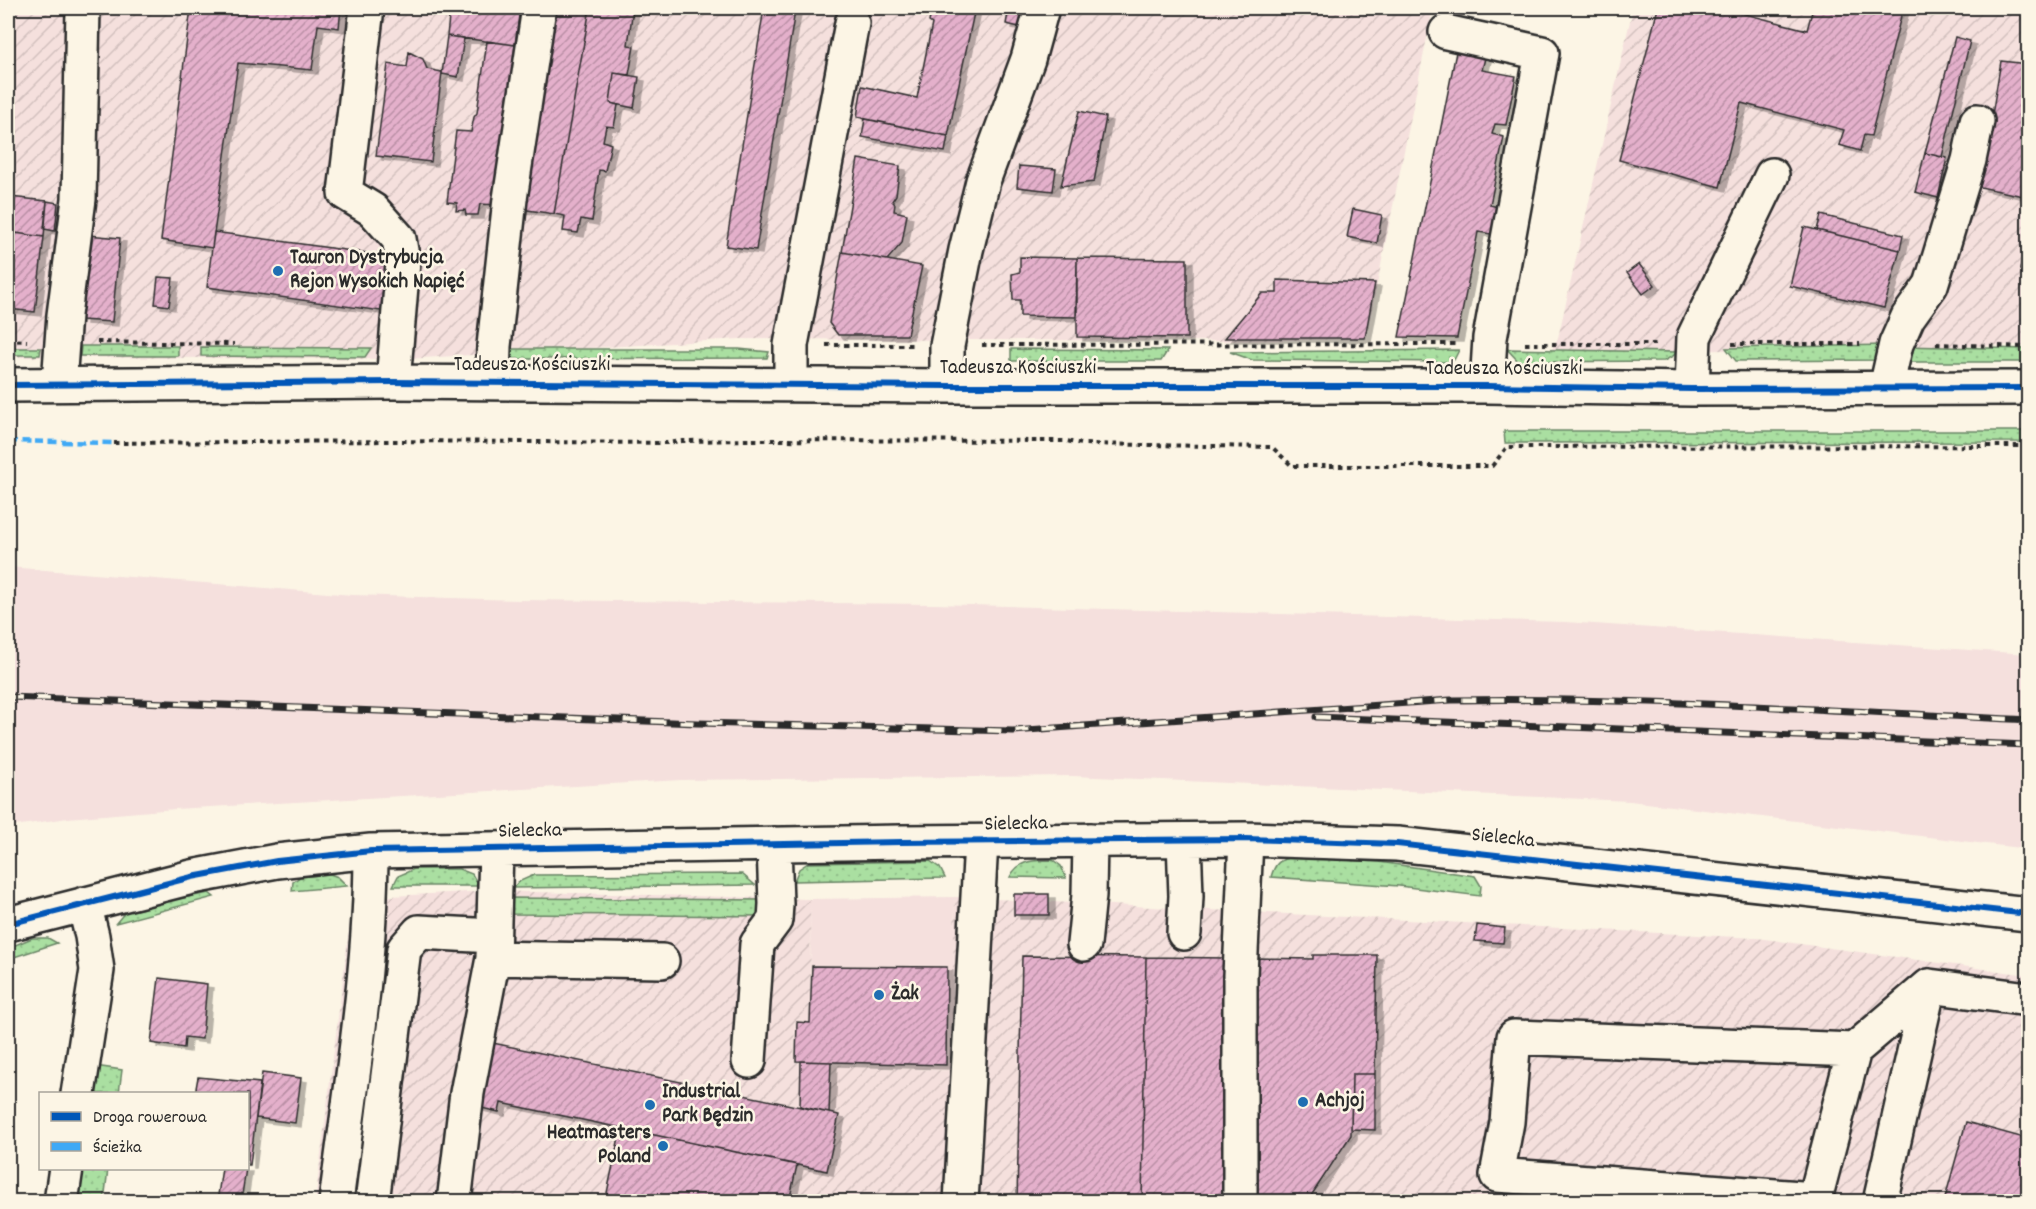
<svg xmlns="http://www.w3.org/2000/svg" width="2036" height="1209" font-family="Dekko,sans-serif">
<style>
.built{fill:#f5e0dd}
.industrial{fill:url(#industrial-furrows)}
.grass{fill:url(#grass-dots);stroke:#6a8566;stroke-width:1.5}
.building{fill:url(#building-hatch);stroke:#2b2b2b;stroke-width:1.5;filter:url(#shadow)}
.lines{fill:none;stroke-linecap:round;stroke-linejoin:round}
.minor-casing{stroke:#2b2b2b;stroke-width:38}
.path{stroke:#2b2b2b;stroke-width:4;stroke-dasharray:4.5 4.5;stroke-linecap:butt}
.minor{stroke:#fcf5e5;stroke-width:33}
.rail-casing{stroke:#2b2b2b;stroke-width:7}
.rail{stroke:#fcf5e5;stroke-width:4.5;stroke-dasharray:14;stroke-linecap:butt}
.quiet{stroke:#3fa9f5;stroke-width:4.5;stroke-dasharray:9 4.5;stroke-linecap:butt}
.cycleway-casing{stroke:#fcf5e5;stroke-width:10}
.cycleway{stroke:#0057b8;stroke-width:6}
.poi-dot{fill:#1f6fb2;stroke:#fcf5e5;stroke-width:2}
.labels{text-anchor:middle;dominant-baseline:central;stroke-width:5;stroke-linejoin:round;paint-order:stroke}
.poi-label{font-size:21px;font-weight:bold;fill:#2b2b2b;stroke:#fcf5e5;text-anchor:start}
.street-label{font-size:21px;fill:#2b2b2b;stroke:#fcf5e5}
</style>
<defs>
<pattern id="industrial-furrows" width="10" height="10" patternUnits="userSpaceOnUse" patternTransform="scale(1.5)"><rect width="10" height="10" fill="#f5e0dd"/><path d="M-1 1l2-2M0 10L10 0M9 11l2-2" fill="none" stroke="#d2c0be"/></pattern>
<pattern id="grass-dots" width="8" height="8" patternUnits="userSpaceOnUse" patternTransform="scale(1.5)"><rect width="8" height="8" fill="#aadfa1"/><path d="M2 2h.1M6 6h.1" fill="none" stroke="#92c08b" stroke-width="1.8" stroke-linecap="round"/></pattern>
<pattern id="building-hatch" width="6" height="6" patternUnits="userSpaceOnUse" patternTransform="scale(1.5)"><rect width="6" height="6" fill="#e4b0cb"/><path d="M-1 1l2-2M0 6l6-6M5 7l2-2" fill="none" stroke="#b98fa5"/></pattern>
<filter id="shadow"><feDropShadow dx="6" dy="4" stdDeviation="0" flood-color="#0004"/></filter>
</defs>
<rect width="100%" height="100%" fill="#fcf5e5"/>
<filter id="ink" filterUnits="userSpaceOnUse"><feTurbulence type="fractalNoise" baseFrequency=".0167" numOctaves="2"/><feDisplacementMap in="SourceGraphic" scale="12" xChannelSelector="R" yChannelSelector="G"/><feConvolveMatrix kernelMatrix="1 2 1 2 8 2 1 2 1" color-interpolation-filters="sRGB"/></filter>
<g filter="url(#ink)">
<path class="built" d="M8 567 353 595 518 600 934 604 1565 622 2028 654V849L1630 801 1073 776 681 780 175 809 68 818 8 827Z
M955 897 951 1071 794 1062 795 1020 811 1018 810 899Z"/>
<path class="industrial" d="M8 8H1433L1366 339 1219 341 740 339 406 359 8 357Z
M1633 8H2028V345L1550 353 1558 338Z
M486 891 810 899 811 1019 795 1020 794 1062 950 1071 955 897 1757 938 2028 975V1201L315 1202 353 898Z"/>
<path class="grass" d="M1885 345V360L1736 361 1726 348Z
M81 346H178V356H80Z
M1902 346 2028 349V362H1900Z
M201 347 371 348 365 357 201 356Z
M8 348H41L40 355H8Z
M508 349H739L769 352 767 358 509 359Z
M1011 349 1168 350 1161 361H1011Z
M1507 349 1677 352 1673 356 1664 361 1519 362Z
M1459 350 1454 360 1450 362 1252 360 1230 352Z
M1504 431H2028V442L1505 443Z
M1292 857 1379 862 1475 876 1481 886 1480 896 1399 886 1271 877C1275 863 1279 860 1292 857Z
M1053 860 1061 866 1066 878 1010 877C1020 858 1035 861 1053 860Z
M930 861 940 868 945 878 794 881 799 869 808 863Z
M414 869H459L472 874 479 886H393L398 876Z
M330 874 338 877 347 886 292 891 293 882 300 877Z
M742 874 755 885 513 888 518 882 534 875Z
M209 893 214 897 116 923 126 911 135 907Z
M509 898 765 900V916L511 914Z
M32 938H48L57 943 8 959V948Z
M95 1066 122 1070 119 1093 90 1094Z
M76 1169H108L104 1201 70 1202Z"/>
<path class="building" d="M191 8H341L339 28 318 25 312 70 238 63 212 248 161 240Z
M450 8H520L515 45 447 36Z
M556 8H590L554 214 521 209Z
M590 8H633L628 45 634 46 629 75 614 73 610 103 618 105 614 127 606 126 603 141 611 144 605 171 599 170 592 221 581 219 578 233 563 231 565 216 554 214Z
M764 8 795 11 756 250 726 246Z
M932 8H975L948 136 857 117 862 86 917 98 932 24 929 22Z
M1009 8H1029L1024 28 1006 24Z
M1658 8H1722L1807 30 1813 8H1903L1871 136 1864 135 1860 151 1839 145 1844 130 1741 103 1720 187 1619 160Z
M447 36 464 38 458 77 442 74Z
M1955 37 1970 41 1942 157 1925 153Z
M487 41 515 45 496 205 480 204 478 215H466L465 210 456 211 457 203 447 202 456 131 471 132 474 117 477 113Z
M409 52 423 59 427 69 442 72 431 162 376 156 388 64 407 67Z
M1456 52 1485 58 1482 70 1516 76 1506 125 1495 124 1492 134 1504 137 1490 205 1498 207 1491 234 1478 232 1457 338 1399 337Z
M2001 61 2028 64V197L1980 187Z
M614 73 639 77 634 108 610 103Z
M1079 111 1106 117 1094 182 1061 186Z
M865 119 948 136 945 152 862 137Z
M1925 153 1947 158 1938 198 1915 192Z
M858 159 900 166 896 195 892 201 895 204 894 211 907 214 902 243 887 260 842 252Z
M1019 166 1056 169 1053 191 1017 187Z
M10 197 47 201 44 237 8 232Z
M47 201 58 203 55 231 44 229Z
M1353 209 1382 215 1377 243 1347 237Z
M1821 215 1903 235 1900 250 1817 230Z
M2028 220V272L2020 270Z
M1804 227 1900 250 1884 308 1790 286Z
M8 232 44 237 35 312 8 309Z
M214 232 388 256 381 311 207 287Z
M88 235 120 238 112 322 81 320Z
M842 252 922 266 907 335H838L829 323Z
M1020 257 1077 258 1076 317 1020 316V300H1013L1012 274 1020 272Z
M1077 258 1187 259V338L1077 337Z
M1639 264 1655 285 1643 294 1627 273Z
M158 277 173 278 169 306 155 304Z
M1277 280 1375 283 1365 338H1225L1262 293H1277Z
M1014 894H1049V915H1014Z
M1477 925 1505 928 1503 943 1475 941Z
M1313 955H1377L1375 1074H1352L1351 1135 1307 1202H1252L1256 958 1313 959Z
M1022 956 1146 957 1142 1202H1017Z
M1146 957 1227 958 1223 1202H1142Z
M812 966 947 967 946 1065 796 1061 797 1022 810 1023Z
M159 978 207 984 202 1039 185 1037 184 1048 151 1043Z
M488 1042 839 1115 827 1171 501 1103 499 1112 477 1107Z
M801 1061 831 1062 829 1113 800 1106Z
M262 1073 301 1078 295 1123 256 1118Z
M1352 1074H1375V1130L1351 1129Z
M198 1077 260 1083 250 1165H248V1094H195Z
M1966 1122 2028 1139V1202H1944Z
M621 1128 797 1165 789 1202H605Z
M222 1168H246L241 1202H217Z"/>
<g class="lines">
<defs>
<path id="minor" d="M367 8 345 193 373 210 399 239 403 262 393 382
M1446 32 1542 53 1490 338 1487 386
M493 382 494 346 510 199 539 8
M59 383 64 315 79 199 83 8
M8 385 393 382 947 386H1487L1692 389 2028 388
M791 385V345L852 23
M947 386V346L966 250 983 181 1028 59 1042 8
M1886 388 1896 344 1908 317 1931 285 1969 160 1977 121
M1692 389 1694 337 1772 175
M496 849 493 958 662 961
M8 924 192 877 277 861 371 851 901 842 1246 839 1397 844 2028 914
M1184 933 1186 896 1184 840
M1084 944 1089 895 1090 840
M1854 1050 1815 1199 1497 1175 1507 1122 1514 1037 1854 1050 1929 986
M749 1061 757 944 775 920 776 904 774 844
M78 1094 97 970 92 936 84 904
M61 1202 66 1168
M336 1202C351 1085 371 968 371 851
M372 1202 404 949 419 932 493 936
M454 1202 467 1093 493 958
M961 1202 981 842
M1240 1202V975L1246 839
M1880 1202 1929 986 2028 999"/>
</defs>
<use href="#minor" class="minor-casing"/>
<path class="path" d="M8 340 27 341
M97 342 234 344
M1525 344H1659
M1732 344H1860
M1936 344 2028 347
M826 345H912
M982 345 1455 344
M114 443 393 441 667 443 682 441 751 440 1066 441 1082 444 1272 447 1292 466H1492L1507 447 2028 446"/>
<use href="#minor" class="minor"/>
<defs>
<path id="rail" d="M8 697 697 723 1013 731 1451 700C1644 697 1836 711 2028 720
M1316 717 2028 745"/>
</defs>
<use href="#rail" class="rail-casing"/>
<use href="#rail" class="rail"/>
<path class="quiet" d="M8 441 114 443"/>
<defs>
<path id="cycleway" d="M8 385 393 382 947 386H1487L1692 389 2028 388
M8 924 192 877 277 861 371 851 901 842 1246 839 1397 844 2028 914"/>
</defs>
<use href="#cycleway" class="cycleway-casing"/>
<use href="#cycleway" class="cycleway"/>
</g>
</g>
<g class="poi-dot">
<circle cx="278" cy="271" r="6"/>
<circle cx="879" cy="995" r="6"/>
<circle cx="1303" cy="1102" r="6"/>
<circle cx="650" cy="1105" r="6"/>
<circle cx="663" cy="1146" r="6"/>
</g>
<g class="labels">
<g class="poi-label">
<text x="290" y="259">Tauron Dystrybucja<tspan x="290" dy="24">Rejon Wysokich Napięć</tspan></text>
<text x="891" y="995">Żak</text>
<text x="662" y="1093">Industrial<tspan x="662" dy="24">Park Będzin</tspan></text>
<text x="1315" y="1102">Achjoj</text>
<text x="651" y="1134" text-anchor="end">Heatmasters<tspan x="651" dy="24">Poland</tspan></text>
</g>
<g class="street-label">
<text x="532" y="366">Tadeusza Kościuszki</text>
<text x="1018" y="369">Tadeusza Kościuszki</text>
<text x="1504" y="370">Tadeusza Kościuszki</text>
<text transform="translate(1016 825) rotate(-1)">Sielecka</text>
<text transform="translate(530 832) rotate(-1)">Sielecka</text>
<text transform="translate(1503 839) rotate(6)">Sielecka</text>
</g>
</g>
<rect width="2036" height="1209" fill="none" stroke="#fcf5e5" stroke-width="30"/>
<rect x="15" y="15" width="2006" height="1179" fill="none" stroke="#2b2b2b" stroke-width="2" filter="url(#ink)"/>
<rect x="39" y="1092" width="210" height="78" fill="#fcf5e5" stroke="#a8a49b" stroke-width="1.5"/>
<rect x="51" y="1112" width="30" height="9" fill="#0057b8" stroke="#a8a49b" stroke-width="1.5"/>
<text x="93" y="1122" font-size="18" fill="#2b2b2b">Droga rowerowa</text>
<rect x="51" y="1142" width="30" height="9" fill="#3fa9f5" stroke="#a8a49b" stroke-width="1.5"/>
<text x="93" y="1152" font-size="18" fill="#2b2b2b">Ścieżka</text>
</svg>
